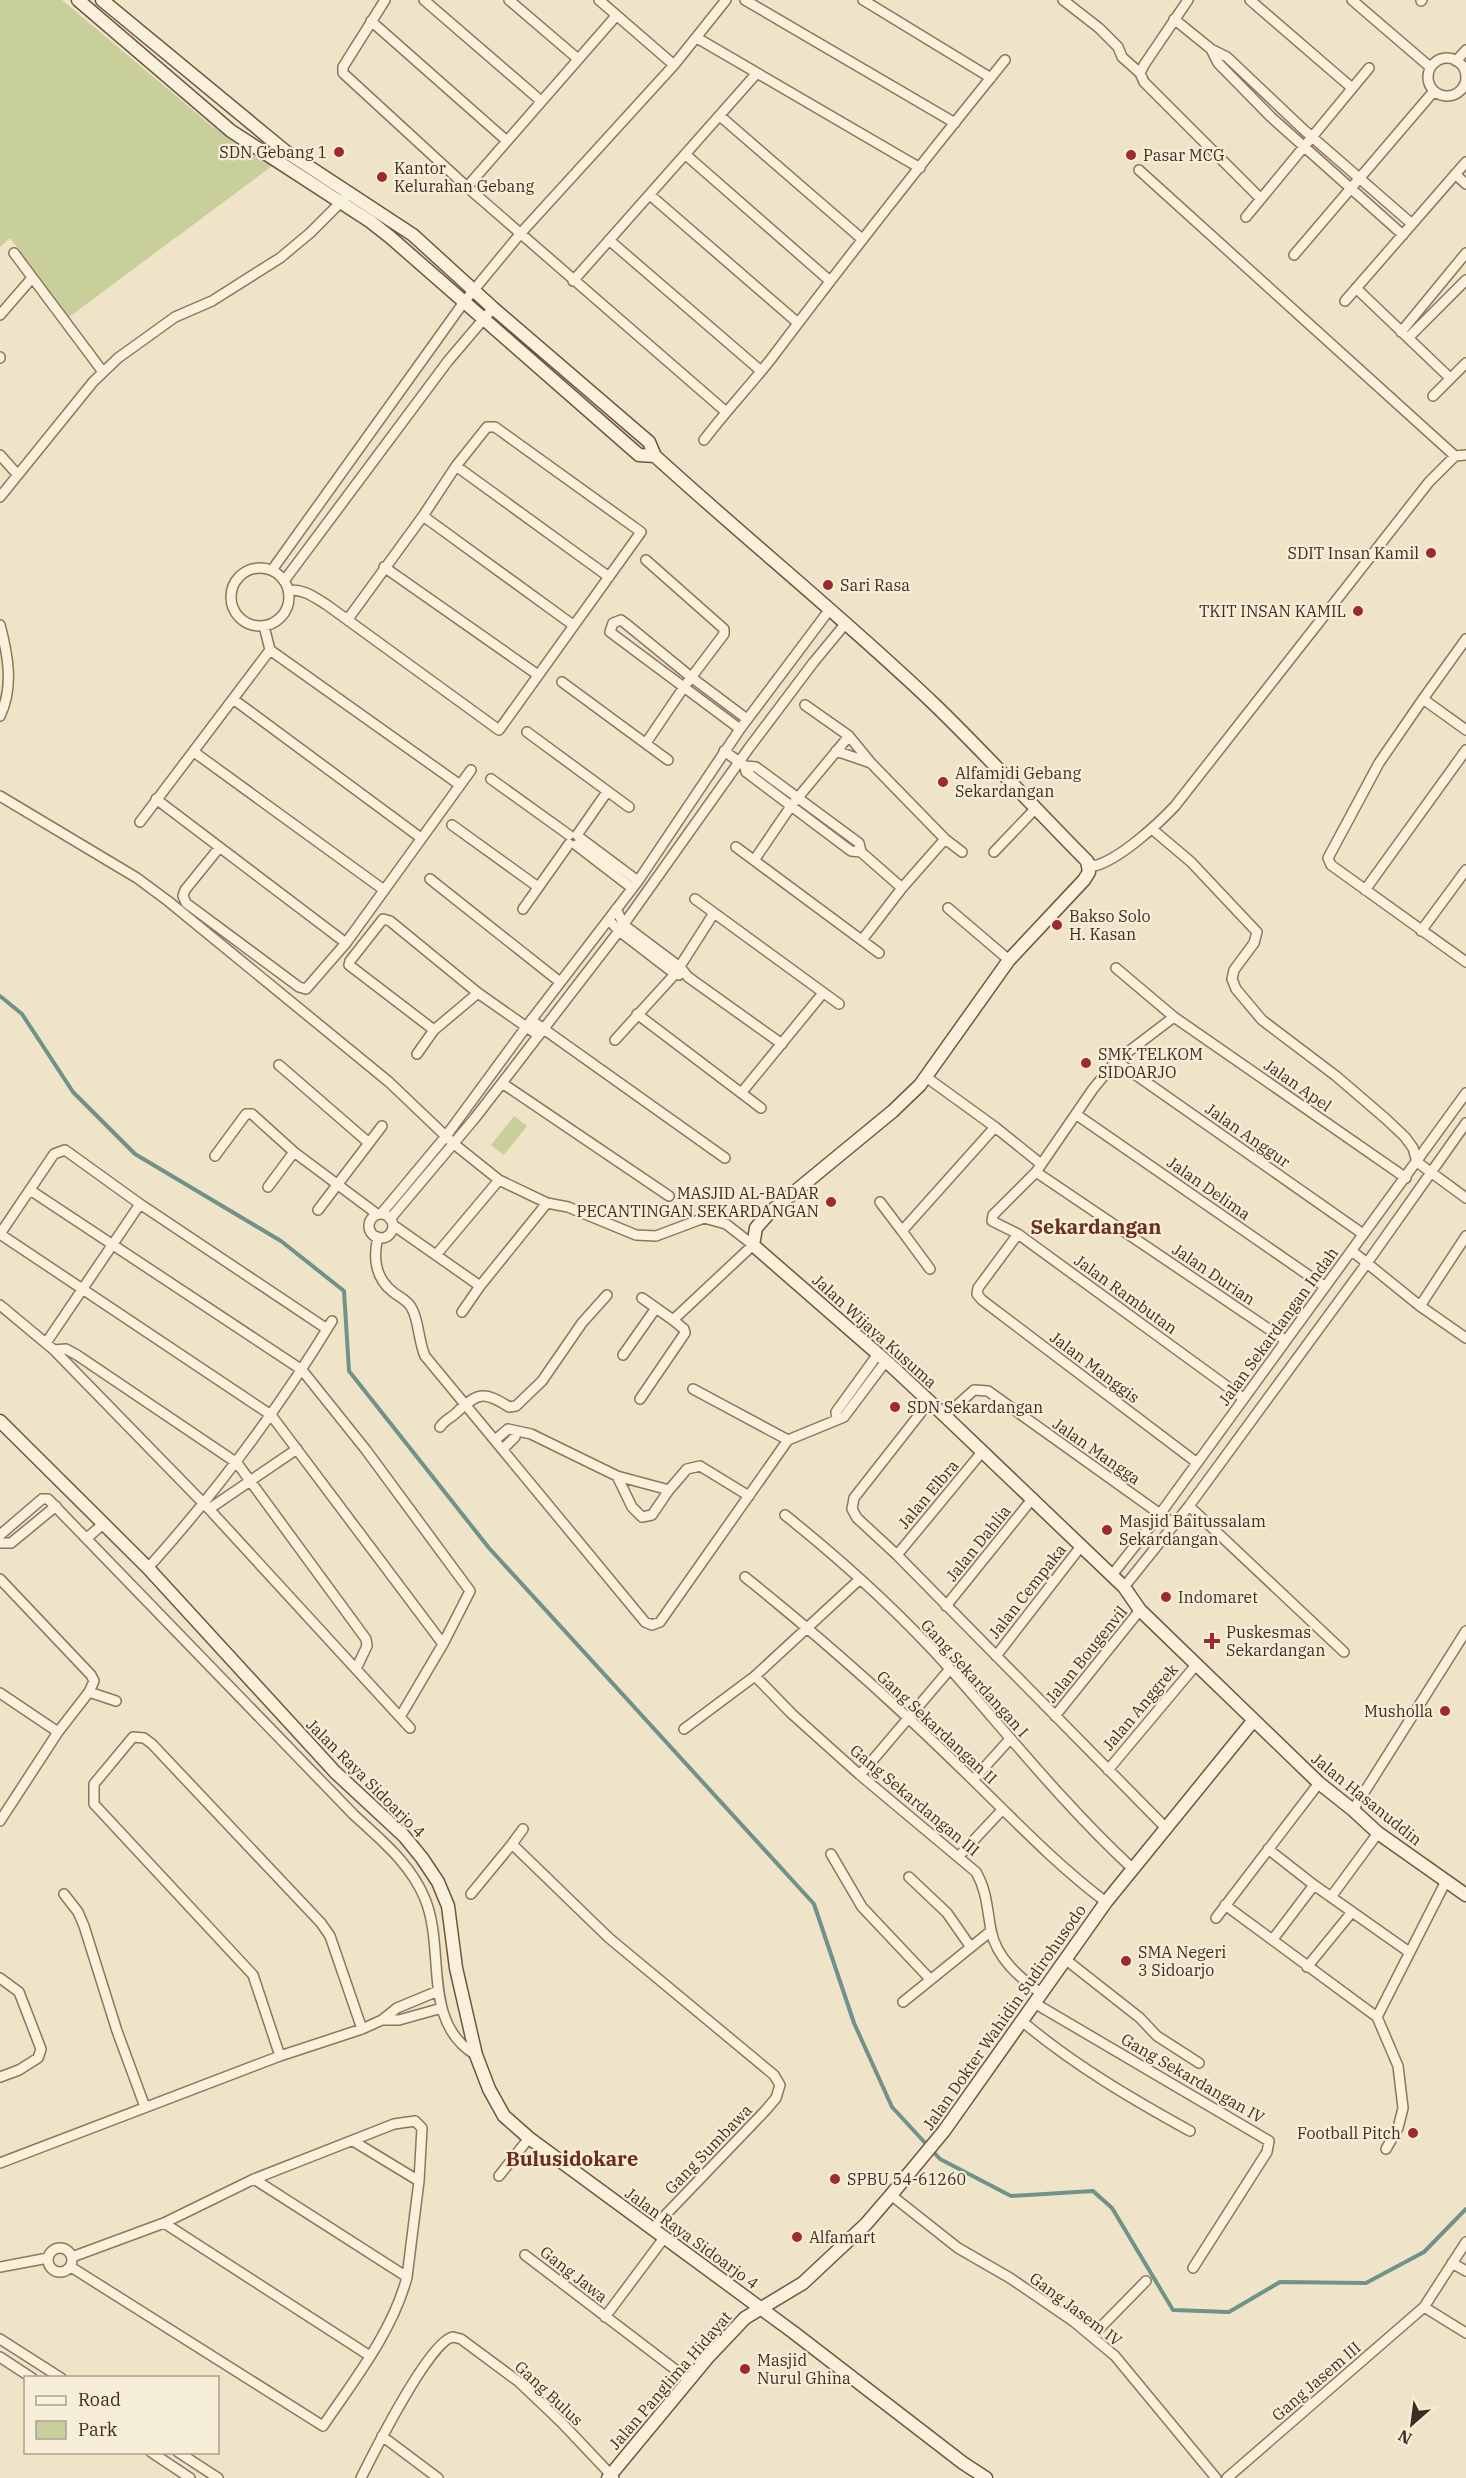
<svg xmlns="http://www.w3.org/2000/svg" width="1466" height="2478" font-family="'IBM Plex Serif',serif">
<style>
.green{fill:#c9cf9b}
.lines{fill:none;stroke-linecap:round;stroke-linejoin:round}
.stream{stroke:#6f938a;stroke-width:4}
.street-casing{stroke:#8d765c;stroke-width:12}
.secondary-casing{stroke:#6f573f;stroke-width:15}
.street{stroke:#faf1dc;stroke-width:9}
.secondary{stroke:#faf1dc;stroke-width:12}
.poi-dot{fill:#9e2a2b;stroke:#f7eed8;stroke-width:2}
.labels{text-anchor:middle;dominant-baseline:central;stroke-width:4.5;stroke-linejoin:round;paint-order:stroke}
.poi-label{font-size:16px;fill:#3d2e20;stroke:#f7eed8;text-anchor:start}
.street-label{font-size:16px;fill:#3d2e20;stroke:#f7eed8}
.quarter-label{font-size:20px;font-weight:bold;fill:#6b2e1e;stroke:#f7eed8}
</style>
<rect width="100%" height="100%" fill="#f0e4c8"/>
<path class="green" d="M0 0H62L213 127 272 166 69 317 10 238 0 247Z
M514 1116 527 1126 504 1155 491 1145Z"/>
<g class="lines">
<path class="stream" d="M0 996 22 1014 73 1092 135 1154 281 1241 344 1291 349 1371 489 1548 814 1904 854 2023 892 2107 940 2159 1011 2196 1093 2191 1112 2208 1173 2310 1229 2312 1280 2282 1366 2283 1424 2252 1466 2209"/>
<defs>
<path id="street" d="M385 0 343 67V73L467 187
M424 0 541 101
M509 0 578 59
M599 0 674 65
M745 0 955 123
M863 0 991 78
M1063 0 1099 28 1118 47 1122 57 1140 73
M1188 0 1144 65 1140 73 1144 82 1261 199
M1250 0 1352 88
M1352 0 1430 67
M1421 1 1422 0
M616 16 467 187 725 411
M1174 19 1211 49 1227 57 1304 130 1412 224
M371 21 507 141
M697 38 920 168
M1211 49 1218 63 1271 117 1403 235
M1428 77a19 19 0 1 1 38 0a19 19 0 1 1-38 0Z
M1456 61 1466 50
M720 116 862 239
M686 155 830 281
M1139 170 1455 456 1466 455
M1455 174 1466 184
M650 195 798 323
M1246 217 1369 68
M609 240 761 371
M14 253 103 372
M1294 255 1434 91
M573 281 757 73
M1356 288 1450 378
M1345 301 1466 162
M0 315 32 278
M1401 332 1466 253
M1408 338 1466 280
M0 358V357
M1433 396 1466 363
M704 440C725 412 749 387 771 359 847 258 925 159 1005 60
M0 455 17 474
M456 466 609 577
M0 497 93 382 118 358 175 317 212 301 280 258 310 233 345 198
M423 516 573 625
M646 560 724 629V634L684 687 646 743
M384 567 538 675
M231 597a29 29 0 1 1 58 0a29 29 0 1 1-58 0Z
M272 570 464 302 520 234 674 65 726 0
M284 581 448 361 493 308
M289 590C304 589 314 597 327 605L499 730 641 532 495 427H487L456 466 423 516 348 619
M0 625C8 655 14 687 0 716
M264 626 270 650 460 785
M562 682 668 760
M233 699 421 838
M1423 699 1466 639
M805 705 849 736 871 763 945 839 962 852
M740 729 610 632 613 623 621 620 625 623 691 677 747 719
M1466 730 1423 699 1379 763 1328 858 1331 865 1466 962
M527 732 629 807
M724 751 745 766 756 767 859 843 861 852 902 888
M836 751 871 763
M194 752 384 890
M745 766 746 772 851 851 861 852
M491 779 569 835
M0 796 137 878 168 901 389 1082 454 1144 499 1180 547 1203 568 1207 636 1235 656 1236 704 1218 726 1224 753 1245 673 1320 684 1329 685 1333 640 1399
M156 799 346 943
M140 822 270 650
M452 825 538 887
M1152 829 1191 862 1257 932 1254 943 1234 970 1232 979 1236 989 1262 1020 1336 1076 1386 1119 1405 1137 1413 1148 1417 1162 1466 1198
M577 835 607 792
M579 837 638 881
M576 845 632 888
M736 847 879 953
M219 848 185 890 183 896 186 903 299 987 306 989 346 943 471 770
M994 852 1035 809
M755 859 791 806 849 736
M1087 861 1094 866C1119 860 1157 825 1175 806L1429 482 1455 456
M430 879 560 982
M1365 890 1466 750
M695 899 839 1004
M948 908 1009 960
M523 909 569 844
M616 909 624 925 680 967 688 977 782 1044
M609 920 619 931 675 974 679 975
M1421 931 1466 870
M862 940 902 888 945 839
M1116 968 1174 1017 1406 1178
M637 1014 761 1108
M1174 1017 1116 1061 1093 1089 1036 1172 993 1215 992 1221 1018 1234 1243 1398
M531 1020 725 1158
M434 1030 349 965 350 961 383 919 390 921 478 993 538 1035
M615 1040 675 974 714 913
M417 1054 434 1030 478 993
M1116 1061 1363 1234
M279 1065 369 1143
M926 1077 995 1127 1041 1164
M502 1083 669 1196
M742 1092 823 993
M1077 1115 1324 1286
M215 1156 246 1114H252L294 1152 377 1214
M1036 1172 1285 1340
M268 1187 294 1152
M30 1190 302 1370 366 1450 470 1591 443 1644
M880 1202 902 1231 995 1127
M318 1210 382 1126
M381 1214 446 1136 526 1027 638 881 740 729 830 609
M369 1226a12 12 0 1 1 24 0a12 12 0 1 1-24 0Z
M390 1219 475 1118 619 931 749 748 813 663 846 623
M393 1225 480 1286
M902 1231 930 1269
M0 1234 271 1415 443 1644 400 1717
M0 1234 54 1154 65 1150 140 1204 327 1329
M1018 1234 978 1288 977 1294 982 1300 1196 1462
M378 1237C373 1257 375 1278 393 1292 399 1297 407 1300 411 1307 419 1319 418 1340 425 1356L645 1622 652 1625 660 1622 788 1440 844 1417 886 1361
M1352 1251 1420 1306 1466 1338
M436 1255 499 1180
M642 1298 673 1320
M0 1305 54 1350 209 1509 410 1728
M1420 1306 1466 1236
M462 1312 480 1286 547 1203
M46 1343 140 1204
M54 1350 66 1349 77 1355 237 1463 366 1639 367 1646 356 1669
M623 1355 656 1308
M693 1389 788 1440
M930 1401 854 1498 852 1509 857 1518 897 1555 1166 1828
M945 1416 974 1390 988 1391 1174 1524
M837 1419 836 1412 878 1354
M440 1427C444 1421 449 1419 455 1414 477 1393 483 1390 509 1407L516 1406 542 1381 582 1323 607 1295
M495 1440 508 1429 531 1434 617 1476 669 1490 687 1469 700 1466 749 1496
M503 1449 515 1437 516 1431
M617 1476 632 1507 642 1517 652 1515 669 1490
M1189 1506 1344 1652
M209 1509 297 1449
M785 1515C845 1563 901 1614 952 1671 1011 1738 1067 1808 1133 1869
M0 1535 42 1499H48L354 1815C381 1840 411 1864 425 1899 446 1950 421 2023 476 2055
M87 1538 103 1524
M0 1543H11L56 1506
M897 1555 982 1452
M148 1568C217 1491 278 1410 332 1321
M1112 1575 1160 1514 1466 1093
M745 1577C824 1640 900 1708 972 1779 1015 1821 1058 1866 1106 1902
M0 1579 91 1675 94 1681 89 1692 58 1732 0 1821
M1124 1587 1189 1506 1367 1263 1466 1123
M946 1606 1033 1498
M996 1656 1082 1545
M755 1676 792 1714 860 1775 976 1872C987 1891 987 1909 991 1930 996 1958 1020 1978 1042 1994
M89 1692 116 1701
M0 1693 58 1732
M1055 1716 1140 1610
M684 1729 755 1676 860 1579
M1108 1770 1196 1665
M860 1775 950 1669
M973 1780 1010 1739
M1353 1810 1466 1631
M523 1829 512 1844 609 1938 774 2075 780 2085 776 2098 765 2111 652 2229
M1268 1849 1314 1885 1409 1952
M831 1854 862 1907 930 1979
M959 1856 1002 1810
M909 1877 947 1913 970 1946
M64 1894 78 1912 84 1926 117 2031 145 2107
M471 1894 512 1844
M1331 1897 1378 1833
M1225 1905 1377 2017 1398 2066 1403 2108 1398 2128 1386 2149
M1216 1918 1319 1783
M1273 1939 1314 1885
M1065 1959 1140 2018 1157 2036 1199 2063
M1307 1967 1352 1912
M0 1978 19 1992 41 2049 38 2058 19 2070 0 2077
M903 2002 991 1931
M1036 2004 1269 2141 1267 2152 1193 2268
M1377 2017 1446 1881
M382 2020H399L442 2008
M1023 2022C1074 2065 1132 2099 1190 2131
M280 2056 253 1975 94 1804V1784L133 1737 144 1738 152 1744 321 1923 330 1936 362 2029
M353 2141 419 2181
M0 2163 280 2056 362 2029 382 2020 397 2008 438 1991
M499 2176 529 2138
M254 2179 407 2277
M891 2195 958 2248 1010 2278 1073 2321 1115 2356 1216 2478
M164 2223 370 2356
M48 2260a12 12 0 1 1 24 0a12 12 0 1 1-24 0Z
M525 2255 689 2380
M1452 2263 1466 2271
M0 2267 48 2258
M71 2267 323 2426C354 2380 393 2331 407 2277L419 2181 422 2128 415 2121 394 2124 254 2179 164 2223 72 2257
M1424 2307 1466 2333
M605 2317 664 2238
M1092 2336 1146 2281
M0 2339 61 2378
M0 2357 32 2378
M382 2436 438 2478
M151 2452 190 2478
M178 2452 218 2478
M361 2478C373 2454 430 2340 453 2337L461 2339 519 2382 561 2422 614 2478
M1227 2478 1424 2307 1466 2242"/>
<path id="secondary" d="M78 0 231 131 371 222 390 237 639 455 655 456
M102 0 285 151 413 235 493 308 649 442 655 456C747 540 844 618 934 704 987 755 1035 809 1087 861L1089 872 1084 880 1009 960 920 1085 893 1111 769 1213 756 1228 753 1245 886 1361 945 1416 1124 1587 1140 1610 1319 1783 1353 1810 1378 1833 1466 1895
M0 1421 148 1568 335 1772 404 1836 422 1858 438 1882 448 1906 456 1968 476 2055 489 2089 504 2116 529 2138 793 2332 963 2463 986 2478
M608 2478 709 2356 745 2318 803 2283 866 2224 891 2195 944 2131 1106 1902 1253 1721"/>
</defs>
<use href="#street" class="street-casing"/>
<use href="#secondary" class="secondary-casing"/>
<use href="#street" class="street"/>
<use href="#secondary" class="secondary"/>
</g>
<g class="poi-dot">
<circle cx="339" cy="152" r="6"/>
<circle cx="1131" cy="155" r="6"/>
<circle cx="382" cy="177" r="6"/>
<circle cx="1431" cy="553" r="6"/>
<circle cx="828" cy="585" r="6"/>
<circle cx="1358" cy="611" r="6"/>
<circle cx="943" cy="782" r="6"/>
<circle cx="1057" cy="925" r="6"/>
<circle cx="1086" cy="1063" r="6"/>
<circle cx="831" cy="1202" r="6"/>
<circle cx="895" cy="1407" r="6"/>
<circle cx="1107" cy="1530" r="6"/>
<circle cx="1166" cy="1597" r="6"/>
<path d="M1209 1632h6v6h6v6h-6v6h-6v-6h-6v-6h6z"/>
<circle cx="1445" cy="1711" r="6"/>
<circle cx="1126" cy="1961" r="6"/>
<circle cx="1413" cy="2133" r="6"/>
<circle cx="835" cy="2179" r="6"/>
<circle cx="797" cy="2237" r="6"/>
<circle cx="745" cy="2369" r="6"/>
</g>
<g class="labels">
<g class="poi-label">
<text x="327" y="152" text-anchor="end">SDN Gebang 1</text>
<text x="1143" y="155">Pasar MCG</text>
<text x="394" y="168">Kantor<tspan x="394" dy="18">Kelurahan Gebang</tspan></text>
<text x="1419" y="553" text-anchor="end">SDIT Insan Kamil</text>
<text x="840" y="585">Sari Rasa</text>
<text x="1346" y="611" text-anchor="end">TKIT INSAN KAMIL</text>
<text x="955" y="773">Alfamidi Gebang<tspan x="955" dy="18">Sekardangan</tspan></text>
<text x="1069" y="916">Bakso Solo<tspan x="1069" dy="18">H. Kasan</tspan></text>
<text x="1098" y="1054">SMK TELKOM<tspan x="1098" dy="18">SIDOARJO</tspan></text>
<text x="819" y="1193" text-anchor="end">MASJID AL-BADAR<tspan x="819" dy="18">PECANTINGAN SEKARDANGAN</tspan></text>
<text x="907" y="1407">SDN Sekardangan</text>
<text x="1119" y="1521">Masjid Baitussalam<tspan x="1119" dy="18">Sekardangan</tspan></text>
<text x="1178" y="1597">Indomaret</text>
<text x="1226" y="1632">Puskesmas<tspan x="1226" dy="18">Sekardangan</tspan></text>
<text x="1433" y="1711" text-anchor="end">Musholla</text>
<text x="1138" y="1952">SMA Negeri<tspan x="1138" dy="18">3 Sidoarjo</tspan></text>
<text x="1401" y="2133" text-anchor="end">Football Pitch</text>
<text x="847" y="2179">SPBU 54-61260</text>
<text x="809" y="2237">Alfamart</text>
<text x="757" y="2360">Masjid<tspan x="757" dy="18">Nurul Ghina</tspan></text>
</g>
<g class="street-label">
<text transform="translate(1298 1085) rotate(35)">Jalan Apel</text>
<text transform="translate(1248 1135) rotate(35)">Jalan Anggur</text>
<text transform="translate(1209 1188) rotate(35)">Jalan Delima</text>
<text transform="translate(1214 1274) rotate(34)">Jalan Durian</text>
<text transform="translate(1126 1294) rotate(36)">Jalan Rambutan</text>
<text transform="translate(1278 1326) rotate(-54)">Jalan Sekardangan Indah</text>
<text transform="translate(875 1331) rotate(42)">Jalan Wijaya Kusuma</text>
<text transform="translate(1095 1367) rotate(37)">Jalan Manggis</text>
<text transform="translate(1097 1451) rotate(35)">Jalan Mangga</text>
<text transform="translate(928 1494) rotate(-50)">Jalan Elbra</text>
<text transform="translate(978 1543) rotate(-51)">Jalan Dahlia</text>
<text transform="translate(1027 1591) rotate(-52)">Jalan Cempaka</text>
<text transform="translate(1086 1654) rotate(-51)">Jalan Bougenvil</text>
<text transform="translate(975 1678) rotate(48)">Gang Sekardangan I</text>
<text transform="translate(1140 1707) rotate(-50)">Jalan Anggrek</text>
<text transform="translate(937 1727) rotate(43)">Gang Sekardangan II</text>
<text transform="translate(366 1778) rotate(45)">Jalan Raya Sidoarjo 4</text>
<text transform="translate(1367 1799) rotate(39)">Jalan Hasanuddin</text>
<text transform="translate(915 1800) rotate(40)">Gang Sekardangan III</text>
<text transform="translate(1004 2017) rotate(-55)">Jalan Dokter Wahidin Sudirohusodo</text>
<text transform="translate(1193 2078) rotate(30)">Gang Sekardangan IV</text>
<text transform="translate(708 2149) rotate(-46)">Gang Sumbawa</text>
<text transform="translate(692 2238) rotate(36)">Jalan Raya Sidoarjo 4</text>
<text transform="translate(574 2274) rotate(38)">Gang Jawa</text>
<text transform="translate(1076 2309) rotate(37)">Gang Jasem IV</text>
<text transform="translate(670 2380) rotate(-49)">Jalan Panglima Hidayat</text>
<text transform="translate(1316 2381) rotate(-41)">Gang Jasem III</text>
<text transform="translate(549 2393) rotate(43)">Gang Bulus</text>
</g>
<g class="quarter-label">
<text x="1096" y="1226">Sekardangan</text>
<text x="572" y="2158">Bulusidokare</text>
</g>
</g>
<rect x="24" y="2376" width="195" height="78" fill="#f7eed8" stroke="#ada18e" stroke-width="1.5"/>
<rect x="36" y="2396" width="30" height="9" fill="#faf1dc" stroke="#ada18e" stroke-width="1.5"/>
<text x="78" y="2406" font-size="18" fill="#3d2e20">Road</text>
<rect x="36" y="2421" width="30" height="18" fill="#c9cf9b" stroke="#ada18e" stroke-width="1.5"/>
<text x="78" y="2436" font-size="18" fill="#3d2e20">Park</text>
<g transform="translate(1412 2424) rotate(208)" stroke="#f7eed8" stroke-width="4.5" paint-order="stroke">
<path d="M0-4.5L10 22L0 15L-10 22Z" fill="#3d2e20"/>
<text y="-9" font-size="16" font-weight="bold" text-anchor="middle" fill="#3d2e20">N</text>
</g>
</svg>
